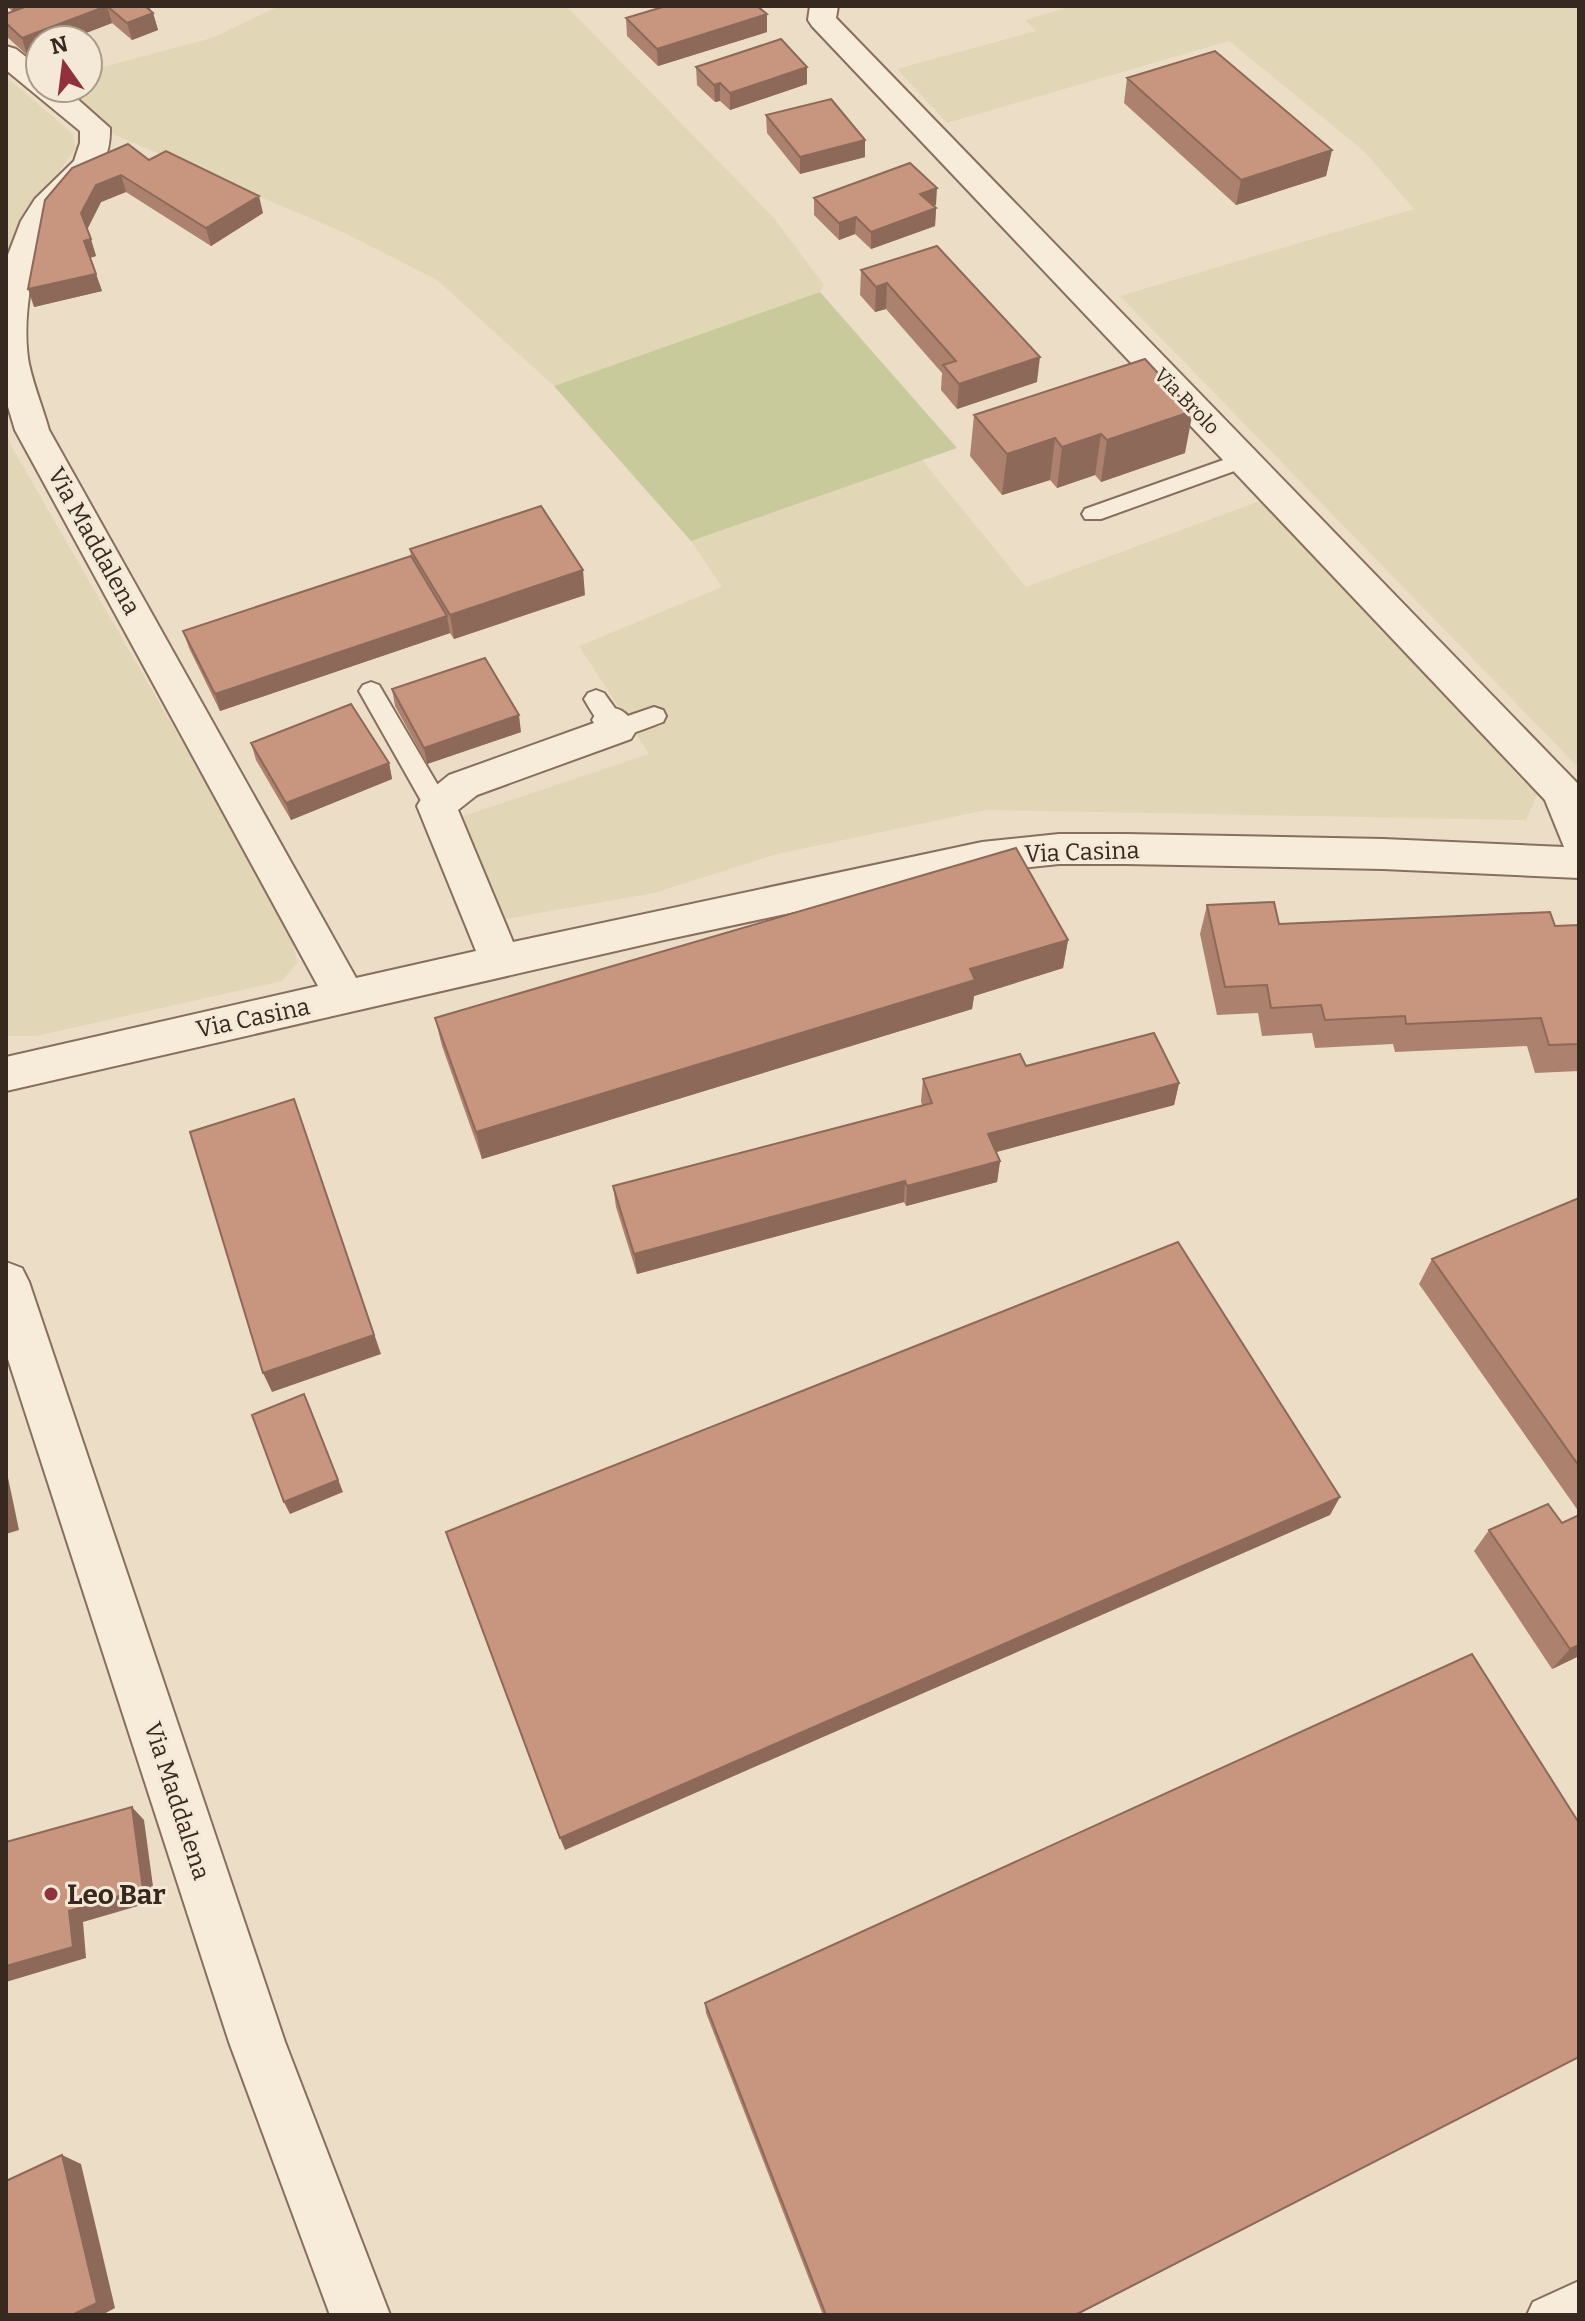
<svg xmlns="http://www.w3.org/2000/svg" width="1585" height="2321" font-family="Bitter,serif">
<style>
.farmland{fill:#e1d6b5}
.green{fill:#c9ca9b}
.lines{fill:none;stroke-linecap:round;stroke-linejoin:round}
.lane-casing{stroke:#876f5d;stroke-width:4}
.street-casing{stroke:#876f5d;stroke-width:4}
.lane{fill:#f7ebda;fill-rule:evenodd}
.street{fill:#f7ebda;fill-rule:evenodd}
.wall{fill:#ac816d}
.shaded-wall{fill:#8c6959}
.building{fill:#c8967f;stroke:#8c6959;stroke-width:2}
.poi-dot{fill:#92313b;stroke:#f4e8d6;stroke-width:3}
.labels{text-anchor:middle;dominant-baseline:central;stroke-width:6;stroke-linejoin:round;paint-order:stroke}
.far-street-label{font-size:20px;fill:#382920;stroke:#f4e8d6}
.street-label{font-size:24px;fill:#382920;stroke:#f4e8d6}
.near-poi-label{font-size:28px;font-weight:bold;fill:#382920;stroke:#f4e8d6;text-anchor:start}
</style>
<rect width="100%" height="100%" fill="#ecddc7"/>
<path class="farmland" d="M279 6H566L773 217 824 285 820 292 554 386 437 280 343 232 115 135 61 88H88V71L212 38Z
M1073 6H1579V768L1120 296 1414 209 1364 151 1229 41 947 123 897 69 1036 31 1025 20Z
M6 77 72 133 76 148 21 225 6 259Z
M6 430 10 444 279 910 293 940 297 963 282 981 36 1036H6Z
M922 460 1026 587 1260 501 1542 783 1526 820 986 810 777 854 654 893 499 920 461 817 649 754 579 646 722 587 691 541Z"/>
<path class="green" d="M820 292 957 448 691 541 554 386Z"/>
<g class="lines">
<defs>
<path id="lane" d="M1243 453 1251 455 1254 460 1251 465 1101 519H1085L1082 514 1085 509Z
M371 682 379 685 446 799 449 806 446 813 437 815 428 813 359 691 363 685Z
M596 690 604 693 622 718 654 707 663 710 666 716 663 722C615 740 611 746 584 699L588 693Z
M1579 2281V2315H1527L1533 2302Z"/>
<path id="street" d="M810 6H838L836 18 1579 785V878L1383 869 1126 864H1059L982 872 664 940 6 1091V1057L318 986 15 430 6 400V260L21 221 35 199 74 161 80 143V131L6 70V46L16 49 40 68V88H65L110 128C111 173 85 178 60 209 32 244 21 321 29 364 34 387 43 408 49 430L356 978 476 951 417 806 423 796 449 775 594 723 592 720 598 710C618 704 627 711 637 729L631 739 477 795 458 810 513 942 982 842 1059 834H1126L1383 839 1564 847 1545 800 812 26 808 20Z
M6 1262 22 1268 29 1282 285 2042 390 2315H330L229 2042 6 1353Z"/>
</defs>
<use href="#lane" class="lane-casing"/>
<use href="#street" class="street-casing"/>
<use href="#lane" class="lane"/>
<use href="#street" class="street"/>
</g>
<path class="wall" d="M6 6H156L149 9 153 13 158 30 132 40 112 23 27 55 6 36V14L12 11Z
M767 14V32L658 66 627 36 626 18Z
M696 67 807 84 730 110 720 101 715 102 697 85Z
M1127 78 1332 150 1326 176 1236 205 1124 103Z
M766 115 865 140V157L800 174 767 133Z
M149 160 263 213 211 246 126 192 101 202 87 229 96 256 90 258 102 291 34 307 45 200Z
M814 198 936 205 933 206 936 208 935 226 871 249 855 234 839 240 814 215Z
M937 246 1037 382 957 409 941 390 942 373 886 309 875 312 860 295 861 270Z
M1145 359 1185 453 1101 482 1095 475 1057 488 1050 480 1002 495 970 456 974 415Z
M410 549 585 595 454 639 450 633 220 711 189 648 183 631 411 556Z
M392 689 521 732 427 764 395 706Z
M251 743 389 763 392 779 291 820 256 760Z
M1207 905 1279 924 1555 926 1579 925V1071L1535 1073 1527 1046 1395 1052 1393 1044 1315 1048 1312 1033 1262 1036 1258 1013 1217 1015 1200 934Z
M1068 940 1063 968 974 996 972 1009 482 1159 442 1046 435 1018Z
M1026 1066 1179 1083 1174 1105 996 1152 1000 1161 997 1182 906 1206 904 1202 637 1274 616 1207 613 1186 922 1105 921 1101 923 1079Z
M1579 1198V1512L1419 1284 1432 1259Z
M1562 1523 1579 1656 1552 1669 1474 1551 1489 1530Z
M705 2003 1077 2315H823L706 2013Z"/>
<path class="shaded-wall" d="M12 6H32L14 13Z
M107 6 112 23 68 40H40V51L27 55 22 38Z
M153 13 158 30 132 40 127 23Z
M767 14V32L658 66 657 49Z
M807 67V84L730 110V93Z
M720 83V101L715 102 714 85Z
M865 140V157L800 174V157Z
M1332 150 1326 176 1236 205 1241 180Z
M121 175 126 192 101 202 87 230 81 213 96 185Z
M937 188 936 205 919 211 920 194Z
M259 196 263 213 211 246 206 228Z
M936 208 935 226 871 249V232Z
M856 217 855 234 839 240V223Z
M91 239 96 256 89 258 84 241Z
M96 274 102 291 34 307 28 289Z
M887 283 886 309 875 312 876 287Z
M1040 357 1037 382 957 409 959 384Z
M1193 411 1185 453 1101 482 1107 440Z
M1101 434 1095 475 1057 488 1062 447Z
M1055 438 1050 480 1002 495 1007 454Z
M583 570 585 595 454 639 450 615Z
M447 616 450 633 220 711 215 694Z
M519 715 521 732 427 764 424 748Z
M389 763 392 779 291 820 286 803Z
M1068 940 1063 968 974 996 972 1009 482 1159 476 1132 970 969Z
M1179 1083 1174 1105 985 1155 988 1134Z
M294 1099 381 1354 272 1392 263 1373Z
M1000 1161 997 1182 906 1206 907 1186Z
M905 1181 904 1202 637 1274 634 1254Z
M310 1407 343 1492 290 1514 284 1502Z
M6 1468 19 1530 6 1534Z
M1340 1497 1330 1515 565 1850 560 1838Z
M1579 1645V1656L1552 1669 1570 1649Z
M132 1807 144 1820 155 1901 83 1922 86 1958 6 1982V1966L69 1911Z
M1579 2057 1077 2315H1075Z
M62 2155 81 2164 115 2308 102 2315H72Z"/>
<path class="building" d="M27 6H107L22 38 6 23V14Z
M107 6H145L153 13 127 23Z
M666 6H757L767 14 657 49 626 18Z
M781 39 807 67 730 93 720 83 714 85 696 67Z
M1215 51 1332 150 1241 180 1127 78Z
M831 99 865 140 800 157 766 115Z
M128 144 149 160 166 151 259 196 206 228 121 175 96 185 81 213 91 239 84 241 96 274 28 289 45 200 72 168Z
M910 163 937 188 920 194 936 208 871 232 856 217 839 223 814 198Z
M937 246 1040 357 959 384 943 365 956 361 887 283 876 287 861 270Z
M1145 359 1193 411 1107 440 1101 434 1062 447 1055 438 1007 454 974 415Z
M541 506 583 570 450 615 410 549Z
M411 556 447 616 215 694 183 631Z
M485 658 519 715 424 748 392 689Z
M351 704 389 763 286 803 251 743Z
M1016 848 1068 940 970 969 975 980 476 1132 435 1018Z
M1274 902 1279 924 1550 912 1555 926 1579 925V1044L1549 1045 1541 1018 1406 1024 1405 1016 1325 1020 1321 1005 1271 1008 1267 985 1225 987 1207 905Z
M1154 1033 1179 1083 988 1134 1000 1161 907 1186 905 1181 634 1254 613 1186 932 1103 923 1079 1020 1054 1026 1066Z
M294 1099 374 1335 263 1373 190 1132Z
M1579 1198V1466L1432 1259Z
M1178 1242 1340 1497 560 1838 446 1532Z
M304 1394 338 1480 284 1502 252 1415Z
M1548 1504 1562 1523 1579 1515V1645L1570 1649 1489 1530Z
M1472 1654 1579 1823V2057L1075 2315H826L705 2003Z
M132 1807 143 1889 69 1911 73 1947 6 1966V1842Z
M62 2155 97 2303 72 2315H6V2181Z"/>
<circle class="poi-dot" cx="51" cy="1894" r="8"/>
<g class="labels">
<g class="far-street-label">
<text transform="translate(1187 401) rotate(46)">Via Brolo</text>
</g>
<g class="street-label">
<text transform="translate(94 541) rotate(61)">Via Maddalena</text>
<text transform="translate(1082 852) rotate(-2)">Via Casina</text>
<text transform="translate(253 1018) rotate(-12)">Via Casina</text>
<text transform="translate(177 1801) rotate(72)">Via Maddalena</text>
</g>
<g class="near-poi-label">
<text x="67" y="1894">Leo Bar</text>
</g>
</g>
<rect width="1585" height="2321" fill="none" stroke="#382920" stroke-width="16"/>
<g transform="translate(64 64) rotate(346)"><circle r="38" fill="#f4e8d6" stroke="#a99c8d" stroke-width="2"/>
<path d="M0-6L14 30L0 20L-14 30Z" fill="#92313b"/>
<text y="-12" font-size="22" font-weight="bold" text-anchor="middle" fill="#382920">N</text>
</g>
</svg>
